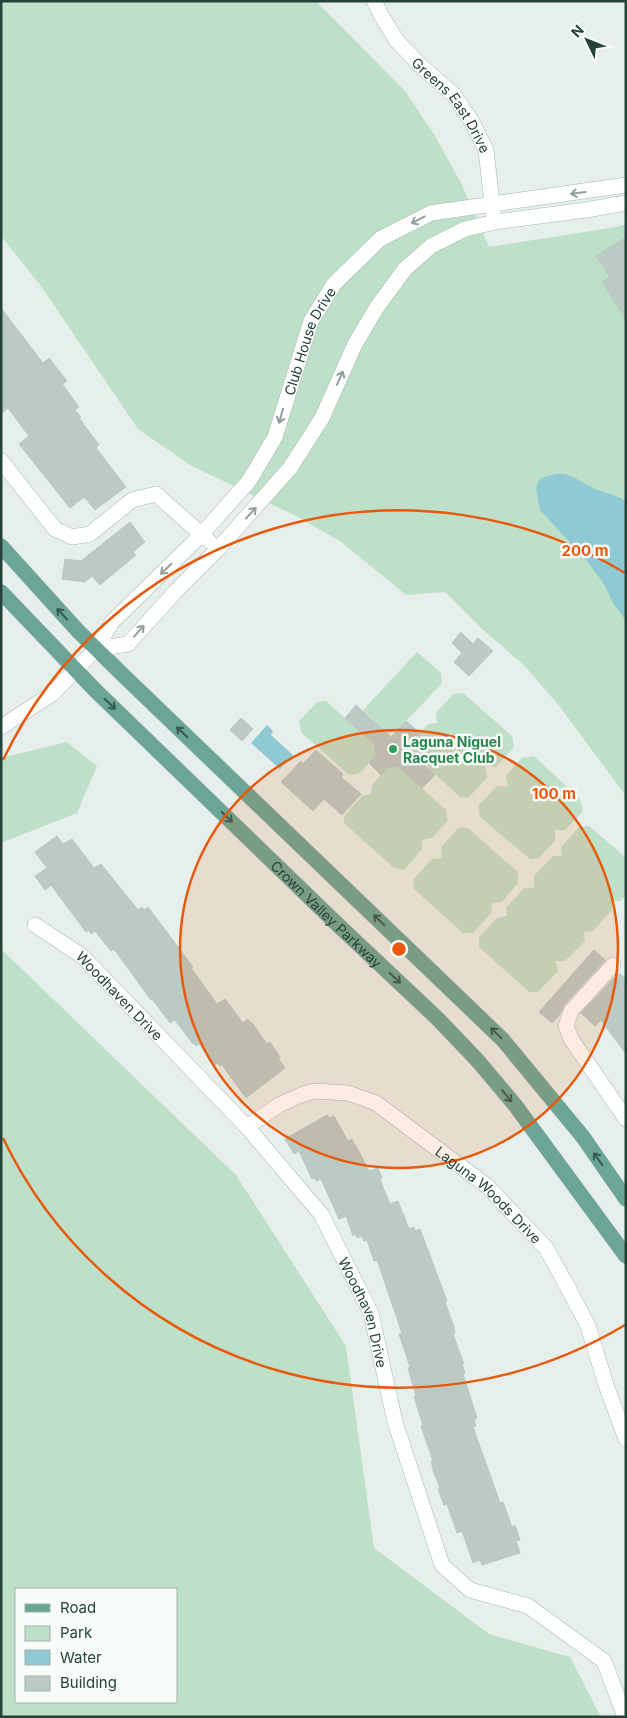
<svg xmlns="http://www.w3.org/2000/svg" width="627" height="1718" font-family="Inter,sans-serif">
<style>
.green{fill:#bfe0c8;fill-rule:evenodd}
.water{fill:#8ec9d4}
.building{fill:#bbcac4;stroke:#b8c9c2}
.lines{fill:none;stroke-linecap:round;stroke-linejoin:round}
.minor-casing{stroke:#a8b8b2;stroke-width:16}
.major-casing{stroke:#c2cac8;stroke-width:16}
.minor{stroke:#fff;stroke-width:15}
.major{stroke:#6aa596;stroke-width:15}
.oneway{stroke:#92a09c}
.oneway2{stroke:#365b51}
.ring{fill:none;stroke:#e8590c;stroke-width:2.5}
.leisure-dot{fill:#2e9e5b;stroke:#f7fbf9;stroke-width:2}
.labels{text-anchor:middle;dominant-baseline:central;stroke-width:5;stroke-linejoin:round;paint-order:stroke}
.street-label{font-size:14px;fill:#24423a;stroke:#f7fbf9}
.leisure-label{font-size:14px;font-weight:bold;fill:#27864d;stroke:#f7fbf9;text-anchor:start}
.centre{fill:#e8590c;stroke:#f7fbf9;stroke-width:2.5}
.ring-label{font-size:15px;text-anchor:middle;font-weight:bold;fill:#e8590c;stroke:#f7fbf9;stroke-width:5;stroke-linejoin:round;paint-order:stroke}
</style>
<rect width="100%" height="100%" fill="#e6efeb"/>
<path class="green" d="M1 1H316L405 91 435 136 462 185 489 247 616 227 626 224V796L560 707 524 665 482 629 445 592 406 595 340 541 296 516 190 465 138 429 41 286 1 236Z
M417 652 441 673 442 683 396 732 387 733 363 710Z
M463 693 512 736 514 747 496 767 485 766 487 778 468 798 460 797 411 752 410 744 428 724 437 723 436 713 453 694Z
M326 701 375 745 376 755 360 773 349 775 301 732 299 721 317 702Z
M67 742 97 766 77 813 1 843V758Z
M534 756 580 799 583 811 565 830H555V841L538 859H530L480 817 478 806 497 786 508 787 506 776 522 758Z
M397 766 446 810 448 820 432 838 422 840V849L404 870 394 868 344 823V816L362 796 371 794 372 785 388 767Z
M589 826 626 858V895L620 901H612V910L593 931 584 932 585 941 565 961H556L558 971 538 992H529L479 947V937L497 918 507 916 506 908 524 888H534V876L553 856H562L561 847 579 827Z
M458 828H468L518 872V883L502 902 492 903 491 913 473 933H463L414 889 413 880 432 859 442 858 441 847Z
M1 949 236 1175 346 1346 374 1548 489 1634 570 1657 601 1717H1ZM16 1589H176V1702H16Z"/>
<path class="water" d="M556 474H565L573 477 595 489 621 498 626 502V621L613 603 604 584 586 560 540 510 536 489 538 482 541 478Z
M267 725 273 731 271 735 293 755 280 769 251 743Z"/>
<path class="building" d="M626 237V320L602 282 610 277 596 256Z
M1 308 43 363 49 358 67 381 62 384 79 407 75 410 81 417 79 418 99 445 96 448 126 487 95 510 84 497 70 508 19 444 29 436 8 408 1 414Z
M130 522 145 542 133 552 136 555 100 585 92 576 85 582 62 579 65 559 81 561Z
M461 632 473 644 478 638 493 651 469 676 454 662 462 653 452 643Z
M356 705 391 737 406 721 420 733 406 748 435 775 422 788 397 766 388 767 381 775 369 763 376 755 375 745 345 718Z
M241 718 253 729 242 741 230 730Z
M316 750 343 774 341 777 361 794 342 815 324 799 313 811 281 782 301 761 303 764Z
M57 836 63 844 72 839 94 868 101 864 138 910 142 907 144 910 148 907 193 967 191 968 217 1004 225 999 243 1023 248 1019 251 1023H252L267 1044 270 1042 280 1057 278 1058 285 1068 246 1098 222 1065 220 1066 217 1063 215 1065 199 1044 196 1046 194 1043 193 1044 175 1020 170 1023 152 999 151 1000 114 949 111 951 95 931 91 934 89 930 86 932 51 885 45 890 35 876 47 868 35 852Z
M594 950 605 960 564 1005 560 1014 552 1023 539 1012Z
M619 973 626 979V1054L601 1020 595 1026 581 1013Z
M327 1115 329 1118 334 1116 348 1141 352 1139 354 1144H355L369 1171 378 1168 382 1178 380 1180 390 1204 398 1201 409 1229 414 1227 415 1231 420 1229 447 1301 445 1302 454 1327 455 1333 453 1334 464 1364H462L465 1373 463 1374 477 1418 474 1419 476 1426 473 1427 500 1503 503 1502 512 1527 515 1525 520 1540 516 1541 520 1553 482 1565 480 1560 473 1563 462 1531 457 1533 447 1504 444 1505 438 1489 440 1488 434 1473 431 1461H433L421 1426 423 1425 414 1397 416 1396 408 1368 410 1367 399 1334 402 1333 377 1260 374 1261 367 1240 364 1241 362 1236 357 1238 356 1234 353 1236 346 1216 339 1219 321 1179 316 1181 315 1178 312 1179 299 1151 294 1154 285 1139Z"/>
<g class="lines">
<defs>
<g id="minor">
<path id="s1" d="M374 1 381 15 397 41 423 68 454 95 472 122 486 150 493 212"/>
<path d="M1 461 55 529 72 537 90 534 132 500 156 494 209 541"/>
<path d="M96 649 128 644 176 591 218 549 290 468 322 418 355 344 377 307 405 269 431 246 465 229 495 222 586 210 626 203"/>
<path id="s2" d="M1 727 52 694 96 649 112 622 201 535 249 481 275 437 311 321 334 284 380 239 431 213 626 185"/>
<path id="s3" d="M35 925 82 956 247 1127 321 1214 371 1313 395 1422 442 1565 470 1590 528 1606 604 1661 625 1717"/>
<path d="M613 965 571 1011 566 1026 571 1039 626 1119"/>
<path id="s4" d="M247 1127 279 1105 301 1095 314 1091 348 1093 376 1103 487 1186 546 1248 567 1286 588 1326 606 1385 626 1439"/>
</g>
<g id="major">
<path d="M1 546 78 631 125 677 503 1040 583 1137 626 1199"/>
<path id="s5" d="M1 592 95 690 337 924 438 1019 478 1061 515 1105 626 1256"/>
</g>
</defs>
<use href="#minor" class="minor-casing"/>
<use href="#major" class="major-casing"/>
<use href="#minor" class="minor"/>
<use href="#major" class="major"/>
</g>
<defs><path id="oneway-shaft" d="M-6 0H5M1.5-3L5.5 0L1.5 3" fill="none" stroke-width="1.6" stroke-linecap="round" stroke-linejoin="round" transform="scale(1.25)"/></defs>
<g class="oneway">
<use href="#oneway-shaft" transform="translate(578 193) rotate(173)"/>
<use href="#oneway-shaft" transform="translate(418 220) rotate(152)"/>
<use href="#oneway-shaft" transform="translate(340 378) rotate(-66)"/>
<use href="#oneway-shaft" transform="translate(281 416) rotate(106)"/>
<use href="#oneway-shaft" transform="translate(251 513) rotate(-47)"/>
<use href="#oneway-shaft" transform="translate(166 569) rotate(136)"/>
<use href="#oneway-shaft" transform="translate(139 631) rotate(-48)"/>
</g>
<g class="oneway2">
<use href="#oneway-shaft" transform="translate(62 614) rotate(-133)"/>
<use href="#oneway-shaft" transform="translate(110 704) rotate(44)"/>
<use href="#oneway-shaft" transform="translate(182 732) rotate(-136)"/>
<use href="#oneway-shaft" transform="translate(227 817) rotate(44)"/>
<use href="#oneway-shaft" transform="translate(379 920) rotate(-136)"/>
<use href="#oneway-shaft" transform="translate(395 978) rotate(43)"/>
<use href="#oneway-shaft" transform="translate(496 1033) rotate(-135)"/>
<use href="#oneway-shaft" transform="translate(507 1096) rotate(50)"/>
<use href="#oneway-shaft" transform="translate(598 1159) rotate(-125)"/>
</g>
<circle cx="399" cy="949" r="219" fill="#e8590c" fill-opacity=".12"/>
<g class="ring">
<circle cx="399" cy="949" r="219"/>
<path d="M625 1325A439 439 0 0 1 3 1138M3 760A439 439 0 0 1 625 573"/>
</g>
<circle class="leisure-dot" cx="393" cy="749" r="5"/>
<g class="labels">
<g class="street-label">
<text stroke="none"><textPath href="#s1" startOffset="131">Greens East Drive</textPath></text>
<text stroke="none"><textPath href="#s2" startOffset="505">Club House Drive</textPath></text>
<text stroke="none"><textPath href="#s5" startOffset="458">Crown Valley Parkway</textPath></text>
<text stroke="none"><textPath href="#s3" startOffset="111">Woodhaven Drive</textPath></text>
<text stroke="none"><textPath href="#s4" startOffset="286">Laguna Woods Drive</textPath></text>
<text stroke="none"><textPath href="#s3" startOffset="516">Woodhaven Drive</textPath></text>
</g>
<g class="leisure-label">
<text x="403" y="741">Laguna Niguel<tspan x="403" dy="16">Racquet Club</tspan></text>
</g>
</g>
<circle cx="399" cy="949" r="8" class="centre"/>
<g class="ring-label">
<text x="585" y="556">200 m</text>
<text x="554" y="799">100 m</text>
</g>
<rect width="627" height="1718" fill="none" stroke="#24423a" stroke-width="5"/>
<rect x="15" y="1588" width="162" height="115" fill="#f7fbf9" stroke="#a3b1ad"/>
<rect x="25" y="1604" width="25" height="8" fill="#6aa596" stroke="#a3b1ad"/>
<text x="60" y="1613" font-size="15" fill="#24423a">Road</text>
<rect x="25" y="1626" width="25" height="15" fill="#bfe0c8" stroke="#a3b1ad"/>
<text x="60" y="1638" font-size="15" fill="#24423a">Park</text>
<rect x="25" y="1650" width="25" height="15" fill="#8ec9d4" stroke="#a3b1ad"/>
<text x="60" y="1663" font-size="15" fill="#24423a">Water</text>
<rect x="25" y="1676" width="25" height="15" fill="#bbcac4" stroke="#a3b1ad"/>
<text x="60" y="1688" font-size="15" fill="#24423a">Building</text>
<g transform="translate(587 40) rotate(313)" stroke="#f7fbf9" stroke-width="4" paint-order="stroke">
<path d="M0-4L9 19L0 12L-9 19Z" fill="#24423a"/>
<text y="-8" font-size="14" font-weight="bold" text-anchor="middle" fill="#24423a">N</text>
</g>
</svg>
